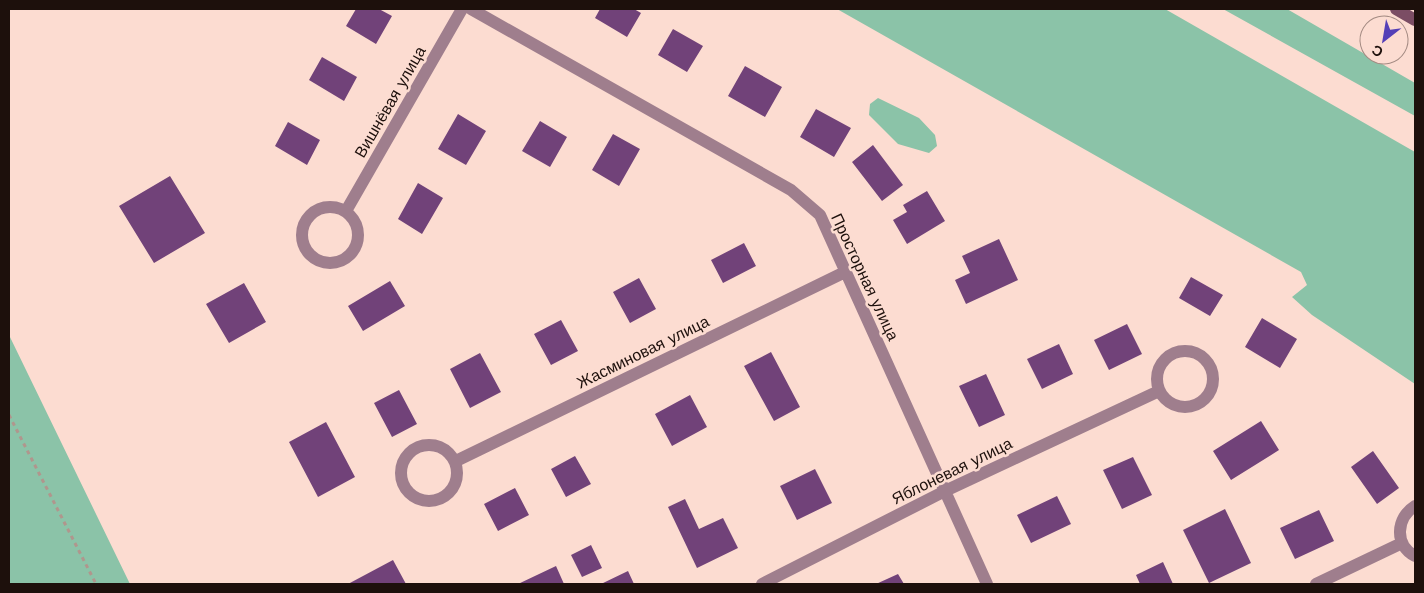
<svg xmlns="http://www.w3.org/2000/svg" width="1424" height="593" font-family="'Work Sans',sans-serif">
<style>
.green{fill:#8bc3a8}
.building{fill:#714279}
.lines{fill:none;stroke-linecap:round;stroke-linejoin:round}
.path{stroke:#b0968d;stroke-width:3;stroke-dasharray:4 4;stroke-linecap:butt}
.street{stroke:#9f7e8d;stroke-width:12}
.secondary{stroke:#7b4d64;stroke-width:12}
.labels{text-anchor:middle;dominant-baseline:central;stroke-width:5;stroke-linejoin:round;paint-order:stroke}
.street-label{font-size:16px;fill:#1d100c;stroke:#fcdcd1}
</style>
<rect width="100%" height="100%" fill="#fcdcd1"/>
<path class="green" d="M837 9H1165L1415 152V384L1312 315 1292 297 1307 285 1301 272Z
M1223 9H1287L1415 83V116Z
M878 98 919 118 935 135 937 146 929 153 898 144 869 115 870 104Z
M9 335 130 584H9Z"/>
<path class="building" d="M356 9H379L392 16 376 44 346 26Z
M600 9H634L641 13 627 37 595 18Z
M673 29 703 46 687 72 658 55Z
M322 57 357 77 344 101 309 80Z
M745 66 782 87 765 117 728 96Z
M816 109 851 128 834 157 800 137Z
M458 114 486 131 466 165 438 149Z
M540 121 567 137 550 167 522 151Z
M288 122 320 140 307 165 275 146Z
M613 134 640 149 619 186 592 170Z
M873 145 903 185 882 201 852 162Z
M170 176 205 233 154 263 119 206Z
M418 183 443 198 422 234 398 219Z
M927 191 945 221 907 244 893 220 907 212 903 205Z
M999 239 1018 280 966 304 955 280 970 273 962 256Z
M744 243 756 266 723 283 711 260Z
M1191 277 1223 295 1210 316 1179 298Z
M639 278 656 309 630 323 613 292Z
M390 281 405 306 363 331 348 306Z
M244 283 266 322 229 343 206 304Z
M1262 318 1297 339 1280 368 1245 347Z
M561 320 578 351 551 365 534 334Z
M1127 324 1142 354 1109 370 1094 340Z
M1059 344 1073 374 1042 389 1027 359Z
M771 352 800 407 774 421 744 366Z
M480 353 501 392 470 408 450 369Z
M986 374 1005 415 979 427 959 386Z
M399 390 417 424 392 437 374 403Z
M690 395 707 427 672 446 655 414Z
M1261 421 1279 450 1231 480 1213 451Z
M326 422 355 477 318 497 289 442Z
M1373 451 1399 488 1377 504 1351 467Z
M575 456 591 484 566 497 551 469Z
M1133 457 1152 495 1122 509 1103 470Z
M815 469 832 503 797 520 780 486Z
M515 488 529 515 498 531 484 504Z
M1057 496 1071 524 1031 543 1017 515Z
M685 499 699 529 723 518 738 548 697 568 668 507Z
M1225 509 1251 563 1209 583 1183 530Z
M1319 510 1334 541 1295 559 1280 528Z
M591 545 602 568 582 577 571 555Z
M393 560 406 584H348Z
M1163 562 1173 584H1140L1136 575Z
M556 566 564 584H518Z
M628 571 634 584H601Z
M898 574 904 584H876Z"/>
<g class="lines">
<path class="path" d="M9 415 96 584"/>
<path class="street" d="M471 9 791 190 820 215 987 584
M302 235a28 28 0 1 1 56 0a28 28 0 1 1-56 0Z
M346 211 462 9
M1157 379a28 28 0 1 1 56 0a28 28 0 1 1-56 0Z
M401 473a28 28 0 1 1 56 0a28 28 0 1 1-56 0Z
M456 461 845 272
M1415 506C1396 518 1394 545 1415 556
M762 584 945 491 1159 391
M1316 584 1402 543"/>
<path class="secondary" d="M1396 9 1415 20"/>
</g>
<g class="labels">
<g class="street-label">
<text transform="translate(390 102) rotate(-60)">Вишнёвая улица</text>
<text transform="translate(865 277) rotate(65)">Просторная улица</text>
<text transform="translate(643 352) rotate(-26)">Жасминовая улица</text>
<text transform="translate(952 471) rotate(-26)">Яблоневая улица</text>
</g>
</g>
<rect width="1424" height="593" fill="none" stroke="#1d100c" stroke-width="20"/>
<g transform="translate(1384 40) rotate(211)"><circle r="24" fill="#fcdcd1" stroke="#a38a82"/>
<path d="M0-4L9 19L0 12L-9 19Z" fill="#543fb7"/>
<text y="-8" font-size="14" font-weight="bold" text-anchor="middle" fill="#1d100c">С</text>
</g>
</svg>
